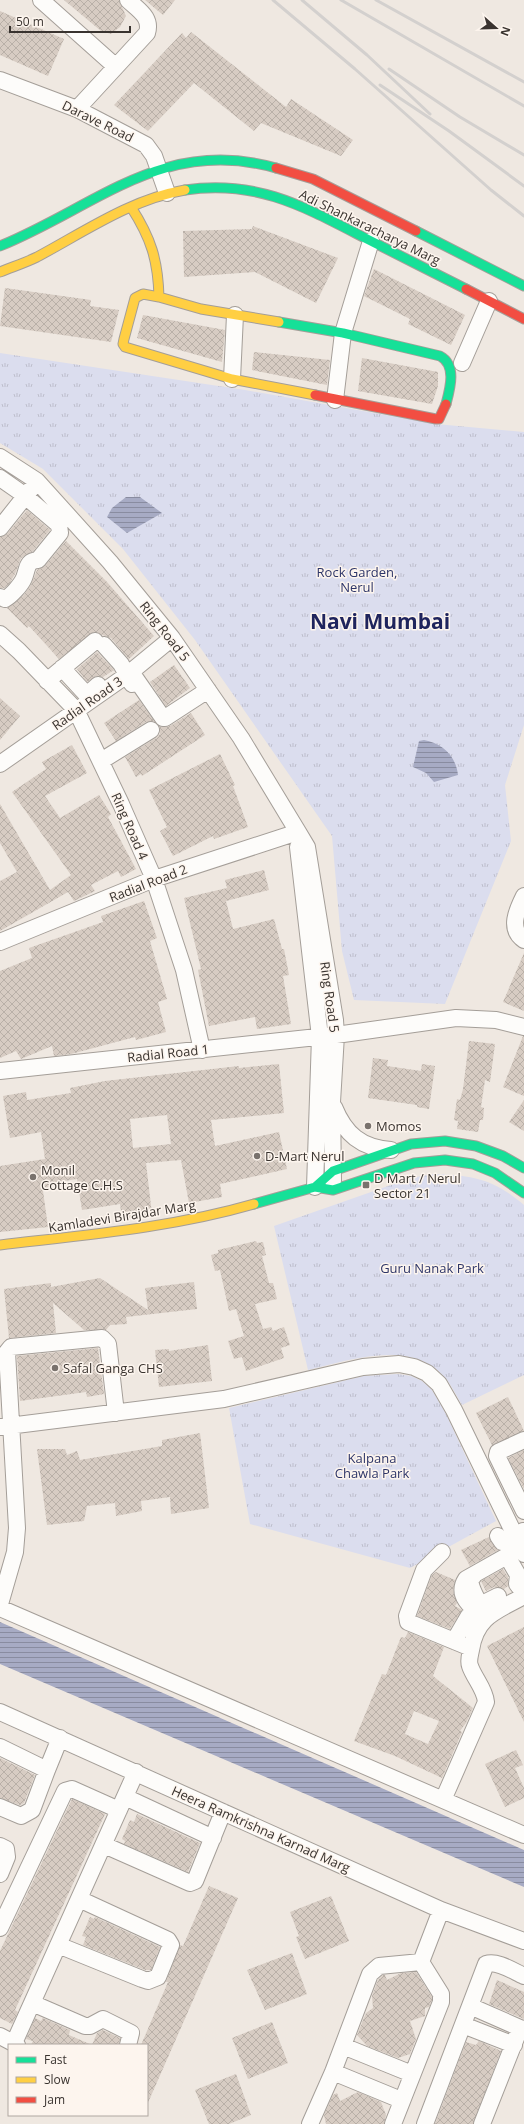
<svg xmlns="http://www.w3.org/2000/svg" width="524" height="2124" font-family="'Open Sans',sans-serif">
<style>
.park{fill:url(#park-tufts)}
.water{fill:url(#water-rules)}
.building{fill:url(#building-cross-hatch);fill-rule:evenodd}
.lines{fill:none;stroke-linecap:round;stroke-linejoin:round}
.street-casing{stroke:#a49e98;stroke-width:18}
.fast-casing{stroke:#a49e98;stroke-width:11}
.slow-casing{stroke:#a49e98;stroke-width:11}
.jam-casing{stroke:#a49e98;stroke-width:11}
.street{stroke:#fdfcfa;stroke-width:16}
.fast{stroke:#16e098;stroke-width:9}
.slow{stroke:#ffcf43;stroke-width:9}
.jam{stroke:#f24e42;stroke-width:9}
.rail{stroke:#d3d0ce;stroke-width:3}
.poi-dot{fill:#79726d;stroke:#fdf5ee;stroke-width:1.5}
.labels{text-anchor:middle;dominant-baseline:central;stroke-width:3;stroke-linejoin:round;paint-order:stroke}
.street-label{font-size:13px;fill:#39332f;stroke:#fdf5ee}
.park-label{font-size:13px;fill:#2d3568;stroke:#fdf5ee}
.poi-label{font-size:13px;fill:#39332f;stroke:#fdf5ee;text-anchor:start}
.town-label{font-size:21px;font-weight:bold;fill:#1f245d;stroke:#fdf5ee}
</style>
<defs>
<pattern id="park-tufts" width="24" height="20" patternUnits="userSpaceOnUse"><rect width="24" height="20" fill="#dbddee"/><path d="M3 7l-1-3M5 7V3M7 7l1-3M15 17l-1-3M17 17v-4M19 17l1-3" fill="none" stroke="#bdbecc"/></pattern>
<pattern id="water-rules" width="6" height="5" patternUnits="userSpaceOnUse"><rect width="6" height="5" fill="#a7abc4"/><path d="M0 2.5h6" fill="none" stroke="#898ca0"/></pattern>
<pattern id="building-cross-hatch" width="8" height="8" patternUnits="userSpaceOnUse"><rect width="8" height="8" fill="#d7ccc3"/><path d="M0 0l8 8M0 8l8-8" fill="none" stroke="#b9b0a8"/></pattern>
</defs>
<rect width="100%" height="100%" fill="#efe8e1"/>
<path class="park" d="M0 353 245 390 436 424 524 432V725L505 785 511 841 445 1004 354 1000 342 951 332 836 195 640 123 549 43 469 0 443Z
M433 1174C472 1175 494 1179 524 1205V1375L462 1405C457 1397 452 1386 446 1379 413 1338 351 1360 308 1370L274 1226 411 1178Z
M398 1374 411 1376 422 1381 432 1390 446 1414 496 1521 410 1568 250 1524 229 1408 364 1376Z"/>
<path class="water" d="M126 497H140L162 513 127 533 107 517 112 508Z
M424 740C442 743 456 756 458 775L434 782 426 773 413 767 419 741Z
M0 1622 524 1850V1887L0 1664Z"/>
<path class="building" d="M64 0H119L126 16 120 27 111 34 101 31Z
M145 0H175L163 15Z
M0 11 64 39 48 76 0 55Z
M191 32 286 107 291 99 353 140 341 156 261 123 254 131 194 83 148 131 114 105 182 33 186 38Z
M253 226 338 258 316 303 255 272 184 277 183 231 252 229Z
M374 269 465 315 451 345 408 324 410 319 364 296Z
M5 288 91 300 90 306 119 310 111 342 0 326Z
M143 315 225 330 222 362 137 338Z
M254 352 330 360 327 385 252 370Z
M362 358 438 372V386L432 404 358 391Z
M27 510 50 530 33 551 21 558 15 574 9 584 4 588H0V537L7 534Z
M66 541 107 582 154 636 129 659 111 638 94 632 59 659 29 626 27 628 7 608 23 596 31 585 37 570 45 566Z
M97 652 114 670 103 677 96 676 87 682 77 669Z
M174 665 190 688 166 706 150 682Z
M0 698 20 716 0 740Z
M139 700 154 721 146 722 116 741 104 723Z
M191 713 205 735 142 776 141 774 136 777 125 757 156 738 160 734V727L170 726Z
M72 745 87 773 45 796 60 818 99 795 111 814 108 817 136 869 121 877 118 871 91 885 95 891 74 901 68 892 0 931V881L17 872 0 843V804L50 890 71 875 12 792 46 769 42 762Z
M220 754 235 785 233 786 248 827 214 839 213 836 173 856 160 831 167 827 149 790Z
M264 870 269 890 226 901 233 929 274 919 282 949H284L289 975 283 976 291 1024 257 1029 255 1017 209 1026 198 970 201 969 184 898 227 888 225 880Z
M144 901 157 938 150 941 167 999 158 1002 166 1032 136 1040 135 1037 71 1054 54 1056 52 1046 21 1059 16 1051 0 1058V971L32 958 29 948 103 922 101 916Z
M524 953V1011L503 1002Z
M523 1036H524V1096L503 1087Z
M469 1041 495 1044 490 1082 485 1080 481 1107 484 1108 483 1120H480L478 1132 457 1129 458 1121 454 1120 457 1099 460 1100 463 1089Z
M373 1058 388 1060 387 1066 421 1071 422 1064 435 1066 429 1109 417 1107V1105L368 1098Z
M279 1064 284 1113 211 1120 215 1146 279 1132 287 1169 220 1184 222 1197 189 1203 181 1160 146 1163 152 1214 122 1219 120 1204 82 1210 77 1179 51 1183 52 1189 43 1191 48 1227 0 1232V1166L45 1159 41 1132 10 1138 3 1096 26 1092 27 1100 71 1093 70 1088 105 1081 239 1066V1068ZM167 1115 171 1144 133 1148 130 1119Z
M524 1100V1131L509 1122Z
M256 1241 257 1243 263 1242 266 1255 262 1256 269 1283H273L277 1299 255 1304 263 1329 271 1327 273 1331 284 1327 290 1345 281 1348 284 1358 246 1371 242 1357 234 1359 228 1341 244 1336 236 1309 229 1311 220 1270 215 1271 211 1255 218 1253V1250Z
M100 1278 148 1310 145 1288 194 1282 197 1309 126 1317 127 1324 110 1325 106 1330H84L53 1303 56 1333 9 1338 4 1289 51 1283V1287Z
M208 1345 212 1381 159 1387 155 1350 169 1349V1351Z
M98 1348 104 1394 87 1397 86 1392 20 1401 17 1356Z
M508 1397 524 1431 492 1445 476 1413Z
M200 1433 209 1508 171 1514 170 1497 141 1501 142 1511 116 1516 115 1503 87 1506 84 1521 47 1525 37 1449H65L67 1455 77 1451 80 1460 162 1446V1440Z
M524 1450V1489L508 1458Z
M489 1537 498 1550 470 1566 461 1550Z
M503 1569 508 1577V1586L504 1589 494 1587 486 1591 481 1581Z
M436 1572 455 1580 453 1590 457 1603 455 1606 462 1610 450 1629 417 1616 432 1575Z
M524 1627V1722L487 1646Z
M408 1632 444 1647 433 1676 473 1708 466 1723 460 1731 462 1732 442 1778 395 1756 354 1741 382 1674 386 1675 401 1637 405 1638ZM414 1711 439 1721 428 1744 405 1734Z
M516 1750 523 1765 515 1768 524 1788V1798L505 1807 485 1764Z
M0 1758 35 1775 24 1803 20 1805 0 1798Z
M72 1799 105 1814 15 2010 18 2012 12 2024 0 2018V1951Z
M137 1814 200 1843 188 1872 124 1844 125 1841 122 1839 130 1820 134 1822Z
M209 1886 238 1898 147 2105V2045H141L168 1982H166L180 1945 183 1946Z
M331 1896 349 1941 305 1959 296 1937 299 1936 290 1912Z
M90 1917 94 1919 95 1917 160 1947 151 1970H145L83 1945 86 1937 82 1936Z
M292 1953 307 1994 265 2010 247 1970Z
M416 1972 432 1997V2000L429 2007 425 2008V2016L410 2021 416 2039 410 2054 398 2058 367 2046 357 2035 366 2013 373 2008 372 1996 378 1980 383 1975H385L387 1980 401 1973Z
M497 1980 524 1992V2019L489 2004Z
M35 2018 41 2021 43 2018 70 2030 69 2035 92 2045H31L33 2041 26 2039Z
M272 2022 288 2063 248 2079 232 2038Z
M103 2030 120 2038 119 2045H92L97 2033Z
M479 2041 501 2051 473 2124H435L466 2042 476 2045Z
M236 2074 251 2115 229 2124H209L195 2090Z
M358 2092 381 2102 386 2115 384 2124H326L324 2115 333 2095 337 2093 340 2101Z"/>
<g class="lines">
<defs>
<path id="street" d="M41 0 115 66
M0 80 77 109 146 145 154 156 167 193
M77 109 147 33C152 17 138 10 128 0
M462 363 489 301
M232 379 235 315
M335 400 343 333 371 241
M0 457 37 481 110 562 172 638 241 738 298 832 307 847 335 1020 336 1035 332 1102 333 1181
M0 478 20 492
M0 528 31 489
M0 597 5 599C11 596 21 585 24 578 28 568 26 561 38 560L60 533 59 525 25 496
M0 634 19 651 76 710 121 804 154 879 184 970 202 1050
M104 645 121 664 132 684
M62 668 85 693H89L98 685
M131 672 163 718H165L208 690
M47 681 95 641
M101 761 151 730
M0 764 127 675 172 638
M298 847 320 1037 315 1187
M524 896C517 910 508 929 524 940
M0 942 154 879 298 832
M0 1071 336 1035 456 1018 496 1020 524 1027
M334 1107C345 1134 361 1148 391 1150
M0 1427 224 1399 363 1367 399 1364 414 1367 427 1373 439 1384 454 1410 524 1554
M524 1511 497 1456 498 1452 524 1440
M498 1536 502 1542 523 1531
M442 1552 424 1570 407 1616 408 1622 471 1648
M511 1563 518 1575 517 1584 524 1593
M473 1577 470 1578C470 1591 481 1606 488 1616
M0 1604 15 1552 17 1528 7 1352 11 1347 102 1338 108 1344 116 1413
M480 1605 498 1596
M0 1608 524 1835
M485 1618C472 1608 455 1596 466 1579L521 1548
M454 1641 468 1617 475 1610
M0 1712 441 1910 524 1941
M0 1747 47 1770 32 1810 21 1816 0 1807
M47 1770 60 1738
M125 1797 213 1838
M443 1800 486 1702C485 1689 474 1678 470 1666 468 1661 470 1655 471 1650 476 1616 497 1611 524 1596
M104 1845 190 1883 195 1881 223 1812
M0 1846 6 1849 7 1857 0 1874
M0 1928 65 1791 72 1789 119 1810
M58 1945 142 1979 148 1981 158 1977 171 1945 168 1940 79 1899
M421 1962 441 1910
M32 2003 85 2026H90L103 2019 131 2033 128 2045
M470 2006 520 2028
M463 2025 514 2045
M0 2036 17 2045
M14 2043 136 1772
M343 2046 412 2074
M333 2072 401 2100
M310 2124 333 2072 370 1974 379 1966 421 1962
M393 2124 441 2002V1994L421 1962
M425 2124 486 1964C497 1960 513 1971 524 1976
M482 2124 520 2028 524 2029"/>
<path id="fast" d="M185 190C256 179 305 207 365 238 399 255 432 272 466 289
M416 231 524 286
M0 246C96 207 163 136 276 168
M279 322 343 333 440 356C457 365 450 389 446 404
M315 1187 333 1190 414 1163 445 1160 473 1164 495 1173 524 1193
M254 1204 315 1187 333 1171 411 1144 445 1141 476 1146 503 1156 524 1168"/>
<path id="slow" d="M131 207C151 238 158 260 159 297L201 309 279 322
M0 272C12 267 25 263 37 257 84 232 131 199 185 190
M159 297 143 294 135 298 124 339 123 344 125 347 232 379 315 395
M0 1245C85 1235 171 1228 254 1204"/>
<path id="jam" d="M276 168 313 179 416 231
M466 289 524 319
M315 395 436 419H439L446 404"/>
</defs>
<use href="#street" class="street-casing"/>
<use href="#fast" class="fast-casing"/>
<use href="#slow" class="slow-casing"/>
<use href="#jam" class="jam-casing"/>
<use href="#street" class="street"/>
<use href="#fast" class="fast"/>
<use href="#slow" class="slow"/>
<use href="#jam" class="jam"/>
<path class="rail" d="M273 0 355 69 491 190 524 216
M302 0 367 55 430 114
M341 0 524 106
M376 0 524 82
M389 69 460 117 524 155
M380 85 449 131 524 186"/>
</g>
<g class="poi-dot">
<circle cx="368" cy="1126" r="4"/>
<circle cx="257" cy="1156" r="4"/>
<circle cx="33" cy="1177" r="4"/>
<rect x="362" y="1181" width="8" height="8" rx="2"/>
<circle cx="55" cy="1368" r="4"/>
</g>
<g class="labels">
<g class="street-label">
<text transform="translate(98 121) rotate(26)">Darave Road</text>
<text transform="translate(370 227) rotate(26)">Adi Shankaracharya Marg</text>
<text transform="translate(165 631) rotate(52)">Ring Road 5</text>
<text transform="translate(87 703) rotate(-35)">Radial Road 3</text>
<text transform="translate(130 826) rotate(66)">Ring Road 4</text>
<text transform="translate(148 883) rotate(-21)">Radial Road 2</text>
<text transform="translate(330 997) rotate(82)">Ring Road 5</text>
<text transform="translate(168 1053) rotate(-6)">Radial Road 1</text>
<text transform="translate(122 1216) rotate(-9)">Kamladevi Birajdar Marg</text>
<text transform="translate(261 1829) rotate(24)">Heera Ramkrishna Karnad Marg</text>
</g>
<g class="park-label">
<text x="357" y="572">Rock Garden,<tspan x="357" dy="15">Nerul</tspan></text>
<text x="432" y="1268">Guru Nanak Park</text>
<text x="372" y="1458">Kalpana<tspan x="372" dy="15">Chawla Park</tspan></text>
</g>
<g class="poi-label">
<text x="376" y="1126">Momos</text>
<text x="265" y="1156">D-Mart Nerul</text>
<text x="41" y="1170">Monil<tspan x="41" dy="15">Cottage C.H.S</tspan></text>
<text x="374" y="1178">D Mart / Nerul<tspan x="374" dy="15">Sector 21</tspan></text>
<text x="63" y="1368">Safal Ganga CHS</text>
</g>
<g class="town-label">
<text x="380" y="621">Navi Mumbai</text>
</g>
</g>
<rect x="8" y="2044" width="140" height="72" fill="#fdf5ee" stroke="#afa7a2"/>
<rect x="16" y="2057" width="20" height="6" fill="#16e098" stroke="#afa7a2"/>
<text x="44" y="2064" font-size="12" fill="#39332f">Fast</text>
<rect x="16" y="2077" width="20" height="6" fill="#ffcf43" stroke="#afa7a2"/>
<text x="44" y="2084" font-size="12" fill="#39332f">Slow</text>
<rect x="16" y="2097" width="20" height="6" fill="#f24e42" stroke="#afa7a2"/>
<text x="44" y="2104" font-size="12" fill="#39332f">Jam</text>
<g transform="translate(496 28) rotate(110)" stroke="#fdf5ee" stroke-width="3" paint-order="stroke">
<path d="M0-3L7 15L0 10L-7 15Z" fill="#39332f"/>
<text y="-6" font-size="11" font-weight="bold" text-anchor="middle" fill="#39332f">N</text>
</g>
<path d="M10 26v6h120v-6" fill="none" stroke="#39332f" stroke-width="2"/>
<text x="16" y="26" font-size="12" fill="#39332f" stroke="#fdf5ee" stroke-width="3" paint-order="stroke">50 m</text>
</svg>
